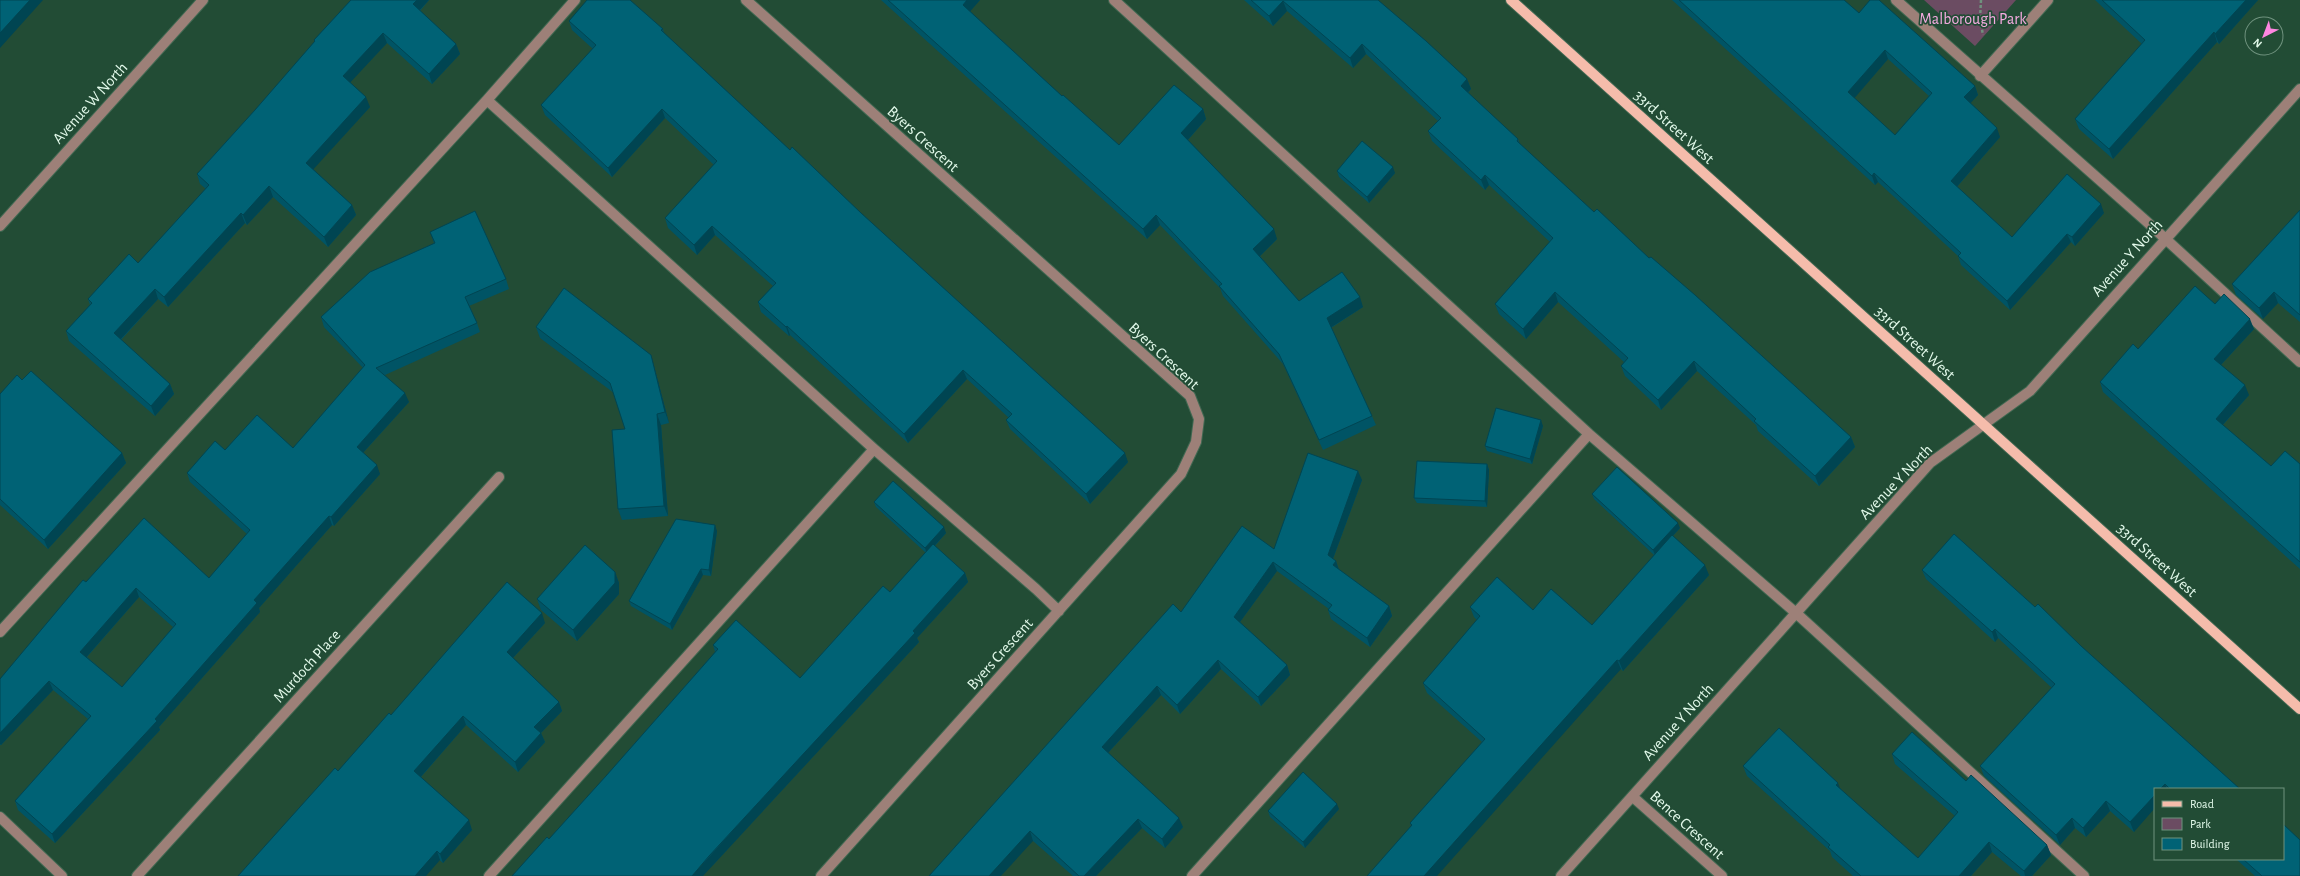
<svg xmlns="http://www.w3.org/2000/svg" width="2300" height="876" font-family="'Alegreya Sans',sans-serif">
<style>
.green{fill:#6b4c62}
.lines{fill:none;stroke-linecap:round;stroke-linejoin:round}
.minor-casing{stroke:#416852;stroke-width:12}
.major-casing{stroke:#416852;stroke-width:12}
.path{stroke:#6f917d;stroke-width:2.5;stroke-dasharray:3 2;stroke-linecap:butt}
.minor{stroke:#9d8078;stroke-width:10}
.major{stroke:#f5bcab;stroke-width:10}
.wall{fill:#005465;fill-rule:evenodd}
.shaded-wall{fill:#004552}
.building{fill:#006275;stroke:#004552;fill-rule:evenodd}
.labels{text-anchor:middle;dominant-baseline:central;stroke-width:3.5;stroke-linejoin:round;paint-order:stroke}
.park-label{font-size:16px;fill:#f6abe1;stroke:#224c35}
.street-label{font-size:16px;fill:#e3faeb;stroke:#224c35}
</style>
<rect width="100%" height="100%" fill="#224c35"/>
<path class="green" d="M1924 0H2016L1975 46Z"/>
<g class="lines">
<defs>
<path id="minor" d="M746 0 1190 396 1199 419 1196 442 1181 474 821 876
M1114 0 1589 434 1796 613 2084 876
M1896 0 2146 221 2300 362
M1980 76 2048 0
M487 100 874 449 1036 589 1059 611
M0 226 203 0
M0 632 487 100 575 0
M1633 797 1722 876
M0 817 62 876
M137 876 499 477
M489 876 874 449
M1192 876 1589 434
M1561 876 1930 463 2030 391 2300 89"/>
<path id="major" d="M1511 0 2300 709"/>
</defs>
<use href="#minor" class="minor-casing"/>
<use href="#major" class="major-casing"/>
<path class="path" d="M1981 0 1980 19 1983 35"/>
<use href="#minor" class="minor"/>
<use href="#major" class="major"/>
</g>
<path class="wall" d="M351 0H429L420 11 456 44 460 54 432 84 387 43 350 82 370 107 313 169 352 205 356 215 328 247 273 197 247 225 245 223 168 307 158 299 121 340 170 384 174 394 155 416 69 341 66 331 90 305 88 299 138 263 206 189 200 184 197 174 255 110 315 42 314 40Z
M881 0H980L970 11 1062 96 1119 145 1203 109 1206 119 1188 140 1277 239 1260 256 1299 301 1363 307 1331 328 1372 416 1376 425 1323 450 1283 364 1223 296 1220 288 1160 225 1147 239Z
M1244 0H1378L1467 79 1471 89 1468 93 1518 139 1520 144 1594 212 1649 258 1851 437 1855 447 1819 486 1758 431 1756 425 1697 371 1661 410 1625 376 1621 366 1624 362 1558 302 1526 339 1499 314 1495 304 1550 242 1489 185 1485 190 1432 141 1428 131 1438 121 1366 54 1353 68 1287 11 1273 26Z
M1672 0H1844L1859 13 1975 86 1978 95 1970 103 2000 137 1957 187 2012 237 2104 213 2075 246 2071 242 2010 310 1961 265 1958 256 1878 182 1875 185ZM1888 59 1929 96 1895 135 1854 98Z
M2095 0H2258L2219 44 2217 42 2113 159 2079 129 2075 119 2142 44Z
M569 21 663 29 664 33 790 150 861 213 1128 462 1090 504 1010 429 1006 420 1009 418 967 379 908 443 790 335 789 336 761 312 758 302 773 286 715 235 697 255 668 228 665 218 714 165 665 118 612 177 545 115 541 105 593 49 572 30Z
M1337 171 1395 173 1369 203 1339 177Z
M2300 210V322L2278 303 2263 319 2236 295 2232 284Z
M430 232 506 279 509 289 469 306 477 323 480 332 385 375 409 402 363 453 380 474 334 526 332 525 259 608 260 612 159 727 160 730 55 843 18 810 15 801 88 719 53 690 1 745H0V679L86 582 209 578 247 534 190 482 187 473 225 450 293 448 363 368 324 327 321 317 434 243ZM139 597 173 627 122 687 87 657Z
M2215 304 2254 329 2221 365 2249 395 2223 425 2271 466 2300 464V569L2103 392 2100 382 2138 349Z
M536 327 651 355 654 366 669 423 661 425 668 516 622 520 618 509 625 429 614 393 540 338Z
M22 380 122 453 126 463 48 549 0 505V394Z
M1543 426 1532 464 1487 451 1485 446Z
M1487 464 1489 470 1487 507 1417 503 1414 498Z
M1362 480 1333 559 1336 561 1339 570 1389 606 1392 616 1370 647 1331 619 1328 610 1329 609 1277 571 1240 622 1287 665 1290 675 1261 706 1221 669 1180 714 1161 695 1108 753 1183 827 1165 848 1142 828 1096 876H1073L1033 841 929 876 1181 612 1274 549Z
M1592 494 1680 528 1673 536 1709 575 1623 671 1621 669 1411 827 1410 823 1482 742 1427 693 1423 683 1477 620 1474 617 1470 607 1533 610 1592 625 1654 555 1594 499Z
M874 502 946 533 935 546 965 573 968 582 917 638 919 642 713 865 549 839 606 776 715 652 713 645 800 678 890 592 926 553 876 507Z
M717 531 711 576 703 575 672 630 631 606 629 601Z
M1922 570 2035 607 2081 646 2240 789H2155L2134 832 2110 811 2086 837 2075 828 2060 845 1984 776 1980 766 2052 688 1998 638 1995 642 1926 579Z
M615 572 619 583V594L577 641 541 610 537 599Z
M545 623 513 658 559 702 562 711 541 733 545 742 518 772 466 725 421 777 472 830 443 863 338 771 391 715Z
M1892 754 1966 781 2047 845 2051 855 2032 876H2021L1992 852 1971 876H1853L1832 857 1830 851 1747 776 1743 766 1918 858 1955 816 1895 764Z
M1339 809 1305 848 1270 817 1268 811Z
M2236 859H2283L2300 876H2255Z"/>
<path class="shaded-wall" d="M30 0H43L0 48V33Z
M417 0H429L416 14 413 4Z
M967 0H980L967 15 963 5Z
M2246 0H2258L2219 44 2215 34Z
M1283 1 1287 11 1273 26 1269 16Z
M2214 32 2217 42 2113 159 2109 149Z
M383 33 387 43 347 86 343 76Z
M456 44 460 54 432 84 429 74Z
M1362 44 1366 54 1353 68 1350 58Z
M1885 50 1888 59 1852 101 1848 92Z
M1467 79 1471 89 1464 96 1461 86Z
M1975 86 1978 95 1968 106 1964 97Z
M366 97 370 107 310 173 306 163Z
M662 109 665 118 612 177 608 168Z
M1203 109 1206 119 1185 143 1181 133Z
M1997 128 2000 137 1954 190 1951 181Z
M1393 167 1395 173 1369 203 1367 197Z
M1874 173 1878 182 1875 185 1872 176Z
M1485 175 1489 185 1485 190 1481 180Z
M269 186 273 197 247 225 243 215Z
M2101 204 2104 213 2075 246 2072 237Z
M352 205 356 215 328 247 324 237Z
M241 213 245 223 168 307 164 297Z
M1156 215 1160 225 1147 239 1143 229Z
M712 226 715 235 697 255 694 245Z
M1274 229 1277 239 1257 259 1253 249Z
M2067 234 2071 242 2010 310 2007 301Z
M155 289 158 299 117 343 114 333Z
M1555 292 1558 302 1526 339 1523 329Z
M2274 292 2278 303 2263 319 2259 308Z
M1360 297 1363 307 1330 328 1327 318Z
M2250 319 2254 329 2217 369 2214 359Z
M787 326 790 335 789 336 786 327Z
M651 355 654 366 669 423 665 412Z
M1694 361 1697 371 1661 410 1658 400Z
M963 370 967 379 908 443 904 434Z
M170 384 174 394 155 416 151 406Z
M2245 385 2249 395 2219 429 2216 419Z
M405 393 409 402 360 456 357 447Z
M657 414 661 425 668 516 664 506Z
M1541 420 1543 426 1532 464 1530 459Z
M1851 437 1855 447 1819 486 1815 476Z
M122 453 126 463 48 549 44 540Z
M1125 453 1128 462 1090 504 1086 494Z
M1487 464 1489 470 1487 507 1485 501Z
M377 465 380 474 334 526 331 517Z
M1358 471 1362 480 1331 564 1328 555Z
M329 516 332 525 259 608 260 612 159 727 160 730 55 843 52 834 254 600Z
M1678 523 1680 528 1655 555 1653 550Z
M715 525 717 531 711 576 709 570Z
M944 527 946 533 927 554 925 548Z
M1336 561 1339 570 1333 565Z
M1273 562 1277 571 1237 626 1234 617Z
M1705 565 1709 575 1623 671 1619 661Z
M701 569 703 575 672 630 670 624Z
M615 572 619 583V594L577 641 573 630Z
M965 573 968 582 917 638 919 642 703 876H692Z
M136 588 139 597 83 661 80 652Z
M1389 606 1392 616 1370 647 1367 638Z
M542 613 545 623 510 661 507 652Z
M1995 629 1998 638 1995 642 1992 632Z
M1218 660 1221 669 1180 714 1177 705Z
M1617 660 1621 669 1437 876H1424Z
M1287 665 1290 675 1261 706 1258 697Z
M49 681 53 690 1 745 0 744V733Z
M1157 686 1161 695 1105 756 1102 747Z
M559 702 562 711 538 736 534 727Z
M463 716 466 725 418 780 414 771Z
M541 733 545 742 518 772 515 762Z
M1838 783 1842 793 1836 785Z
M2165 784 2167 789H2160Z
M2155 795V808L2134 832 2130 822Z
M2106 801 2110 811 2086 837 2083 828Z
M1337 804 1339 809 1305 848 1303 842Z
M1179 818 1183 827 1165 848 1162 839Z
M2072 818 2075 828 2060 845 2056 835Z
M1138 819 1142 828 1096 876H1084Z
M469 820 472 830 443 863 440 854Z
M1030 831 1033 841 1001 876H989Z
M1989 842 1992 852 1971 876H1959Z
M2047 845 2051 855 2032 876H2025L2024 871Z
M437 851 440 860 426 876H415Z"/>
<path class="building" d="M0 0H30L0 33Z
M351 0H417L413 4 456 44 429 74 383 33 343 76 366 97 306 163 352 205 324 237 269 186 243 215 241 213 164 297 155 289 114 333 170 384 151 406 66 331 92 303 88 299 129 254 138 263 209 185 197 174 255 110 315 41 314 40Z
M587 0H630L663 29 661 30 790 150 792 147 861 213 1125 453 1086 494 1006 420 1012 414 963 370 904 434 787 326 786 327 758 302 776 283 712 226 694 245 665 218 717 161 662 109 608 168 541 105 596 45 569 21Z
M888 0H967L963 5 1062 96 1063 95 1119 145 1174 85 1203 109 1181 133 1274 229 1253 249 1299 301 1342 272 1360 297 1327 318 1372 416 1319 440 1279 354 1219 286 1222 284 1156 215 1143 229Z
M1251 0H1378L1426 41 1467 79 1461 86 1518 139 1517 141 1594 212 1597 209 1649 258 1651 257 1695 295 1851 437 1815 476 1754 421 1756 419 1694 361 1658 400 1621 366 1628 358 1555 292 1523 329 1495 304 1553 238 1485 175 1481 180 1428 131 1441 118 1362 44 1350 58 1283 1 1269 16Z
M1679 0H1844L1859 13 1870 0H1879L1975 86 1964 97 1997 128 1951 181 2012 237 2067 174 2101 204 2072 237 2067 234 2007 301 1958 256 1961 253 1874 173 1872 176ZM1885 50 1932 93 1895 135 1848 92Z
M2102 0H2246L2215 34 2214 32 2109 149 2075 119 2145 40Z
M1362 141 1393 167 1367 197 1337 171Z
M2300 210V315L2274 292 2259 308 2232 284Z
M475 211 506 279 465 297 477 323 376 368 405 393 357 447 377 465 331 517 329 516 254 600 257 603 155 719 157 721 52 834 15 801 91 716 49 681 0 733V679L83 580 86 582 144 518 209 578 250 530 187 473 215 441 225 450 257 415 293 448 365 365 321 317 370 272 435 243 430 232ZM136 588 176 624 122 687 80 652Z
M2195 286 2215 304 2224 294 2250 319 2214 359 2245 385 2216 419 2271 466 2285 451 2300 464V562L2100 382 2133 344 2138 349Z
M564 288 651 355 665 412 657 414 664 506 618 509 612 430 625 429 610 383 536 327Z
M31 371 122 453 44 540 0 499V394L17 375 22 380Z
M1496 408 1541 420 1530 459 1485 446Z
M1308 453 1358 471 1328 555 1336 561 1333 565 1389 606 1367 638 1328 610 1332 605 1273 562 1234 617 1287 665 1258 697 1218 660 1177 705 1157 686 1102 747 1179 818 1162 839 1138 819 1084 876H1079L1030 831 989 876H929L1173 604 1181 612 1242 526 1274 549Z
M1417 461 1487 464 1485 501 1414 498Z
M1617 467 1678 523 1653 550 1592 494Z
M893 481 944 527 925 548 874 502Z
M676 519 715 525 709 570 701 569 670 624 629 601Z
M1954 534 2035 607 2038 604 2081 646 2240 789H2170L2165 784 2160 789H2155V795L2130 822 2106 801 2083 828 2072 818 2056 835 1980 766 2055 684 1995 629 1992 632 1922 570Z
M1672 535 1705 565 1619 661 1617 660 1424 876H1367L1412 825 1410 823 1485 739 1423 683 1480 616 1470 607 1497 577 1533 610 1551 589 1592 625Z
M933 544 965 573 913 631 915 633 709 856 692 876H512L547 837 549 839 606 776 718 649 713 645 736 620 800 678 883 586 890 592Z
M585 545 615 572V583L573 630 537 599Z
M507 582 542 613 507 652 559 702 534 727 541 733 515 762 463 716 414 771 469 820 440 854 437 851 415 876H238L335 768 338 771 389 713 391 715Z
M1779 728 1838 783 1836 785 1918 858 1958 812 1892 754 1912 732 1966 781 1971 775 2047 845 2024 871 1989 842 1959 876H1861L1828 847 1830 845 1743 766Z
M1303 772 1337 804 1303 842 1268 811Z
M2283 824 2300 840V876H2262L2243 859H2283Z"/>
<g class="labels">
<g class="park-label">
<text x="1973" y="19">Malborough Park</text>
</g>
<g class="street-label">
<text transform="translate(90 103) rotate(-48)">Avenue W North</text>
<text transform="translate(1674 127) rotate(42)">33rd Street West</text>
<text transform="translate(923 139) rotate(42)">Byers Crescent</text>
<text transform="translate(2127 258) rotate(-48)">Avenue Y North</text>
<text transform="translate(1915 343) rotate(42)">33rd Street West</text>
<text transform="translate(1164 356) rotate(43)">Byers Crescent</text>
<text transform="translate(1896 482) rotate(-46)">Avenue Y North</text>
<text transform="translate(2157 560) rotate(42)">33rd Street West</text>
<text transform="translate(1000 654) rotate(-48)">Byers Crescent</text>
<text transform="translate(307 666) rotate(-48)">Murdoch Place</text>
<text transform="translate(1678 722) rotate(-48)">Avenue Y North</text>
<text transform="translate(1687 825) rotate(42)">Bence Crescent</text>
</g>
</g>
<rect x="2154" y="788" width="130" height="72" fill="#224c35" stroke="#6f927e"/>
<rect x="2162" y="801" width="20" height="6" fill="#f5bcab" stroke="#6f927e"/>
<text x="2190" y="808" font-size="12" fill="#e3faeb">Road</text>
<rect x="2162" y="818" width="20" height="12" fill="#6b4c62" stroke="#6f927e"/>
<text x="2190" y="828" font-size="12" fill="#e3faeb">Park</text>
<rect x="2162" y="838" width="20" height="12" fill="#006275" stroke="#6f927e"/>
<text x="2190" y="848" font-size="12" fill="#e3faeb">Building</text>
<g transform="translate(2264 36) rotate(222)"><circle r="19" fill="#224c35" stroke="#6f927e"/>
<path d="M0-3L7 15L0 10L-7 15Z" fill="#fe86e1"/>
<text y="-6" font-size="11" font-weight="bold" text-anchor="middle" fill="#e3faeb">N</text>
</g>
</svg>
